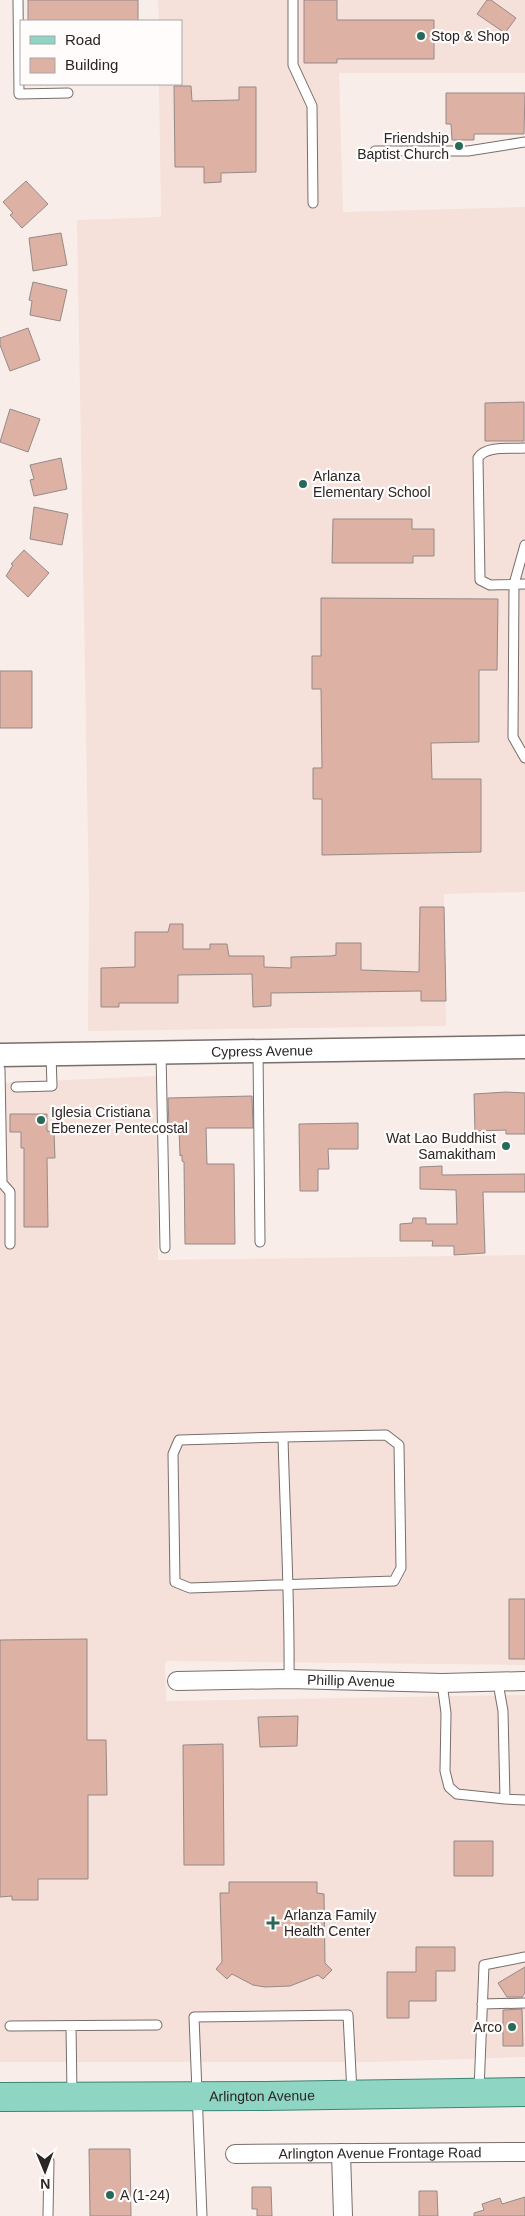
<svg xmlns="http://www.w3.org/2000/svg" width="525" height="2216" font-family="Arial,sans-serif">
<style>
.built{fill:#f5e0da}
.building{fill:#ddb1a4;stroke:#958a87}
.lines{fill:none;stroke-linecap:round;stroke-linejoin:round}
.service-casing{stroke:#786e6a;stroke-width:11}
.minor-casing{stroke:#786e6a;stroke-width:20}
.tertiary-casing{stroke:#786e6a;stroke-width:25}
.primary-casing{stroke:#3b8673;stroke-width:30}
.service{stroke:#fff;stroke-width:9}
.minor{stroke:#fff;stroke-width:18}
.tertiary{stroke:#fff;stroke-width:22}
.primary{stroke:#8fd5c4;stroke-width:28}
.poi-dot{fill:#286a5a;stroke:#fffcfb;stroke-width:2}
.labels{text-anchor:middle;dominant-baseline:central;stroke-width:4.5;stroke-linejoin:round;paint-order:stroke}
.poi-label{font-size:14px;fill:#2a2625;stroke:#fffcfb;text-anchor:start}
.street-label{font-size:14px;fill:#2a2625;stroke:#fffcfb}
</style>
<rect width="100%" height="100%" fill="#f9ede9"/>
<path class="built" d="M158 0H525V73H339L343 212 525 207V892L444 894 446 1026 88 1031 89 896 77 220 161 217 159 84H181V21H159Z
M156 1076 158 1260 525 1255V1665L166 1661 165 1666 166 1701 525 1695V2057L375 2062H0V1083Z"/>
<path class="building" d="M28 0H138V21H28Z
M304 0H337V20H434V59H337V63H304Z
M487 0H491L516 18 505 33 477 14Z
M174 86H191L192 101 239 100V87H256V172L221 173V182L204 183V167H175Z
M446 93H525L524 134H474V140H452L451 124H446Z
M26 181 48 204 22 228 10 215 13 213 3 202Z
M61 233 67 265 33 271 29 238Z
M33 282 67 290 60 321 30 315 32 301 29 300Z
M28 328 40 360 10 371 0 345V338Z
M524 402V441H485V403Z
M10 409 40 419 28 452 0 442Z
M61 458 67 489 34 496 30 480 34 479 30 465Z
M34 507 68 514 62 545 30 539Z
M333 519H412V529H434V556H413V563H332Z
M24 550 49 573 28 597 6 576 13 565 11 564Z
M321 598 498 599 497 670H479V742L431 743 432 779H481V852L322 855V799H313V768H322L321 689H312V656H321Z
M0 671H32V728H0Z
M420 907H444L446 1001H421V991L271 993V1006L253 1007 252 974 178 975V1003H119V1007H101V968L135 967V932H168L170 924H183V949H210V944H227L229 956H264V967L291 968V957L331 956 336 955V943H361V970L419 972Z
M506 1092 525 1093V1134H506V1130L475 1131 474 1094Z
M252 1096 253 1128H206L207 1164H234L235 1244H185L184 1162 182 1161V1155L180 1156 179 1128H169L168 1098Z
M10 1114H47V1131L54 1132 55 1158H47L48 1227H24V1148H21V1132H10Z
M358 1123V1149H328L329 1169H318V1191H300L299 1124Z
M442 1166V1175L525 1174V1192H483L485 1253 454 1255V1246H432L433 1241H400V1224L412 1223 413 1218H426V1224H457L456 1190 420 1189V1167Z
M509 1599H525V1659H509Z
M87 1639V1740H106L107 1795H88V1879H38V1900H12V1896L0 1897V1640Z
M298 1716 297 1746 260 1747 258 1717Z
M223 1744 224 1865H184L183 1745Z
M454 1841H493V1876H454Z
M229 1882H317V1893L324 1894 325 1963 332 1970 323 1979 318 1975 290 1986 265 1987 253 1985 232 1974 227 1979 216 1969 222 1962 220 1893H229Z
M416 1947H455V1971H436V2001H409V2018H387V1972H416Z
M525 1967V1993L522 1997H507L498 1983Z
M522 2009 523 2046H503V2010Z
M89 2149H130L131 2216H90Z
M252 2187H271L272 2216H257V2209H252Z
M419 2191H437L438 2216H419Z
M525 2197V2216H474V2213L484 2210 482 2204 500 2198 502 2204Z"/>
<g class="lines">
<defs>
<path id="service" d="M18 0 19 94 68 93
M293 0V65L312 106 313 203
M375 151H468L525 142
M525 448C512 449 486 445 478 458L480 580 490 585 525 584
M525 545 514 584 513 737 525 758
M258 1052 260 1242
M161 1053 165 1248
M0 1069 2 1183 10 1192V1244
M16 1087 52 1086 51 1055
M283 1437 179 1440 173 1454 175 1582 190 1588 394 1581 401 1568 399 1445 386 1435 283 1437C285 1518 290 1598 289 1679
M442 1683 446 1713 445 1771 449 1787 457 1794 505 1799
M498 1683 503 1711 505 1799 525 1800
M482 2004 525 2003
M10 2026 157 2025
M71 2026 72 2093
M479 2090 484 1965 525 1957
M48 2216 49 2161
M202 2216 194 2017 348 2015 352 2092"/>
<g id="minor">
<path id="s1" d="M177 1681 289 1679 442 1683 525 1681"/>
<path d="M341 2153 343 2216"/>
<path id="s2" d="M235 2154 525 2152"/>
</g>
<g id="tertiary">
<path id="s3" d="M0 1055 525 1047"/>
</g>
<g id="primary">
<path id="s4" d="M0 2097 266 2096 525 2092"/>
</g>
</defs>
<use href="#service" class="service-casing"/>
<use href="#minor" class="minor-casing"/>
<use href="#tertiary" class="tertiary-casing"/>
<use href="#primary" class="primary-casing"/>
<use href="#service" class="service"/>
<use href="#minor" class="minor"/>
<use href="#tertiary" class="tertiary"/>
<use href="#primary" class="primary"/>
</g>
<g class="poi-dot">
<circle cx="421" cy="36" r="5"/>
<circle cx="459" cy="146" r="5"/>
<circle cx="303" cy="484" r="5"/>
<circle cx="41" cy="1120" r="5"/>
<circle cx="506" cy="1146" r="5"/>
<path d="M270.5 1915.5h5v5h5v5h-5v5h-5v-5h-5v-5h5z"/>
<circle cx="512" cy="2027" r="5"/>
<circle cx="110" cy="2195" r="5"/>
</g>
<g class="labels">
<g class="poi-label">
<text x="431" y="36">Stop &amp; Shop</text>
<text x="449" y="138" text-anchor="end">Friendship<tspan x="449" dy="16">Baptist Church</tspan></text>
<text x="313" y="476">Arlanza<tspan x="313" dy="16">Elementary School</tspan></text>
<text x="51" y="1112">Iglesia Cristiana<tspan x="51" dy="16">Ebenezer Pentecostal</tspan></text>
<text x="496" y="1138" text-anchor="end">Wat Lao Buddhist<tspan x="496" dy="16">Samakitham</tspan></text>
<text x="284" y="1915">Arlanza Family<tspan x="284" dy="16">Health Center</tspan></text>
<text x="502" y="2027" text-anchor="end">Arco</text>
<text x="120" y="2195">A (1-24)</text>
</g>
<g class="street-label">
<text stroke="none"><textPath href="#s3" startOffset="262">Cypress Avenue</textPath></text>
<text stroke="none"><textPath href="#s1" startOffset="174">Phillip Avenue</textPath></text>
<text stroke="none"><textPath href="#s4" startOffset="262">Arlington Avenue</textPath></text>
<text stroke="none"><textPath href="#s2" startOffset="145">Arlington Avenue Frontage Road</textPath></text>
</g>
</g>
<rect x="20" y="20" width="162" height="65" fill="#fffcfb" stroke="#aaa6a5"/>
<rect x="30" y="36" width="25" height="8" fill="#8fd5c4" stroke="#aaa6a5"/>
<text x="65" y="45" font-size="15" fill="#2a2625">Road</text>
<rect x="30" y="58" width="25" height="15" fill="#ddb1a4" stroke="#aaa6a5"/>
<text x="65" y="70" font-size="15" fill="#2a2625">Building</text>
<g transform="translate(45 2171) rotate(179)" stroke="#fffcfb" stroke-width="4" paint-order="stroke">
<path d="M0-4L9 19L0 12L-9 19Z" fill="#2a2625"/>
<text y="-8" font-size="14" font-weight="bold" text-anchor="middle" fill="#2a2625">N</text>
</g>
</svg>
